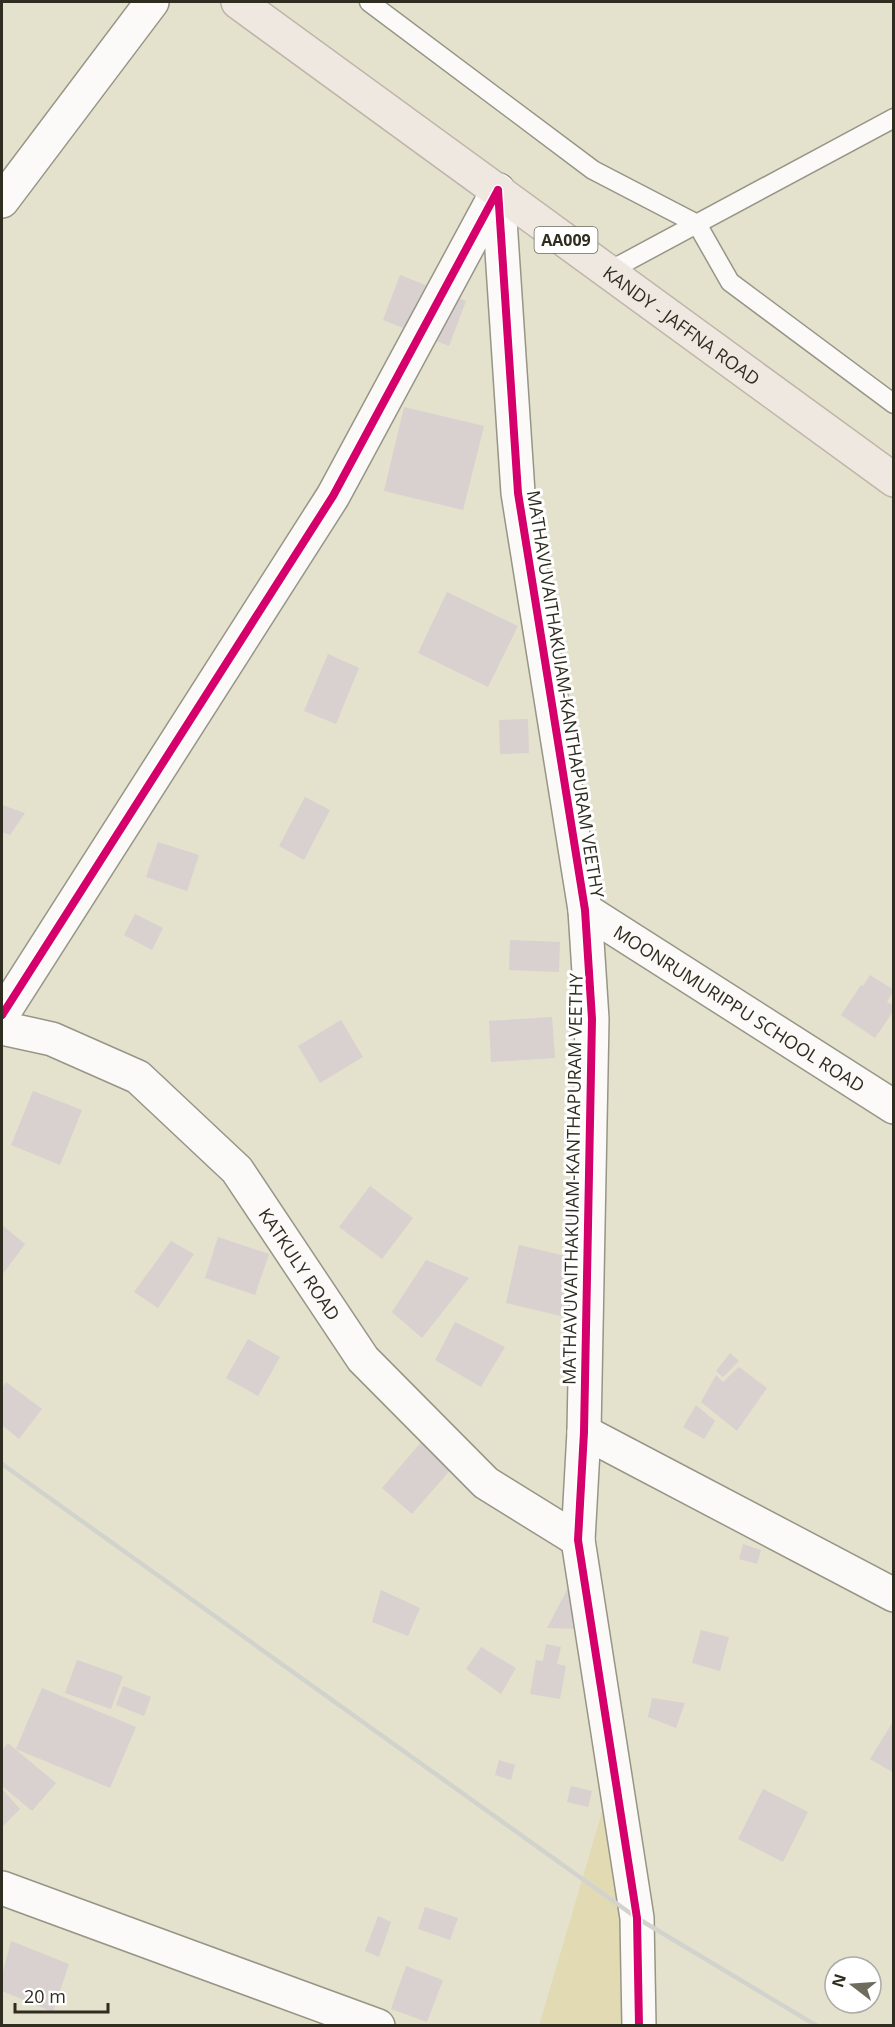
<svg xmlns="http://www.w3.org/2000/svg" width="895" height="2027" font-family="'Open Sans',sans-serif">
<rect width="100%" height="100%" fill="#e4e1cd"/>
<path fill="#e1dab3" d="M610,1785L627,1919L628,2025L539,2026Z"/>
<path fill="#d9d0d0" d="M400,275L466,301L449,346L383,320Z
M404,407L484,426L463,510L384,491Z
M447,592L518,626L488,687L418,653Z
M328,654L359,668L336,724L304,711Z
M528,719L529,753L500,754L499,720Z
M305,797L330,810L304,860L279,846Z
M2,805L25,813L10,835L2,832Z
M158,842L199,855L187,891L146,877Z
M135,914L163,928L152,950L124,935Z
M510,940L560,942L559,972L509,970Z
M870,975L894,990L887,1002L894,1006V1010L875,1038L841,1015L861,985L863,986Z
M552,1017L555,1058L491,1062L489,1021Z
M341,1020L363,1057L320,1083L298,1046Z
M33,1091L82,1110L60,1165L11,1145Z
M370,1186L413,1218L382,1259L339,1227Z
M2,1225L25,1244L2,1275Z
M218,1237L269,1254L255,1295L205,1278Z
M171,1241L194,1254L158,1308L134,1292Z
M519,1245L578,1259L565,1317L506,1303Z
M426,1260L469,1278L422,1338L392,1312Z
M455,1322L505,1347L481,1387L435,1360Z
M248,1339L280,1357L258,1396L226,1378Z
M730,1353L739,1361L723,1377L716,1371Z
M739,1367L767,1388L737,1431L701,1402L716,1375L723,1382Z
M6,1382L42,1409L19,1439L2,1425V1388Z
M696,1405L715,1421L704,1439L683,1427Z
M422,1441L452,1468L412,1514L382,1488Z
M743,1544L761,1550L757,1564L739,1559Z
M580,1589L584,1629L547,1628L567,1590Z
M381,1590L420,1608L408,1636L372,1622Z
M701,1630L729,1637L720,1671L692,1663Z
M546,1644L561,1647L557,1664L566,1666L560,1699L530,1694L536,1660L543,1661Z
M481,1647L516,1668L501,1694L466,1669Z
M77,1660L123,1676L111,1709L65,1693Z
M123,1686L151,1697L144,1716L116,1705Z
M42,1688L136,1727L110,1788L16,1749Z
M652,1698L685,1703L676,1728L648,1717Z
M894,1720V1773L870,1759Z
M8,1743L56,1783L32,1811L2,1786V1751Z
M499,1760L515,1765L511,1780L495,1775Z
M571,1786L592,1791L588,1807L567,1802Z
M2,1789L20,1809L2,1827Z
M763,1789L808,1812L783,1862L738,1839Z
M425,1907L458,1918L450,1940L418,1929Z
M378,1916L391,1922L379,1957L365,1951Z
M11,1941L69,1964L53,2012L2,1991V1975Z
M406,1966L443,1980L427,2022L391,2009Z"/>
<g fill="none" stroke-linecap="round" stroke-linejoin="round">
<defs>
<path id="lane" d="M369,2L593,170L697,224L730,282L894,404
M609,271L894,118"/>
<g id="street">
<path d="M2,201L152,2"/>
<path id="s1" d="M585,910L894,1107"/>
<path d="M2,1015L333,496L498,190"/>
<path id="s2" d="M2,1028L52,1039L138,1077L237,1170L363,1359L486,1483L578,1540"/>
<path d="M584,1432L894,1595"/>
<path d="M2,1888L378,2026"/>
</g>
<path id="secondary" d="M498,190L518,493L585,910L592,1019L584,1432L578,1540L637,1918L639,2026"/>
<g id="highway">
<path id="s3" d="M238,2L894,480"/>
</g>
</defs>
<use href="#lane" stroke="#979586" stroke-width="21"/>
<use href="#street" stroke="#979586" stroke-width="36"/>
<use href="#secondary" stroke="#979586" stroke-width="36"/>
<use href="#highway" stroke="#beb4a8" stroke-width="36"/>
<use href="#lane" stroke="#fbfaf8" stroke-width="18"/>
<use href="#street" stroke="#fbfaf8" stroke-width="33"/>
<use href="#secondary" stroke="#fbfaf8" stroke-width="33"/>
<use href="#highway" stroke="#efe8e1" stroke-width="33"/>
<path stroke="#d3d3cd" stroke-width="4.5" d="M2,1464L637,1918L817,2026"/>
<defs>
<path id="cycleway" d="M498,190L518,493L585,910L592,1019L584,1432L578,1540L637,1918L639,2026
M2,1015L333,496L498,190"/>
</defs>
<use href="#cycleway" stroke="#fff" stroke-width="11"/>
<use href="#cycleway" stroke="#d6006c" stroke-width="8"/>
</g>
<g text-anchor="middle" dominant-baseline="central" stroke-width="6" stroke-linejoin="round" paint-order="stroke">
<rect fill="#fff" stroke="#6d6c63" stroke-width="1.5" x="534.5" y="227" width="63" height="26" rx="4.5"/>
<g font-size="16" font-weight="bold" fill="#2f2d20">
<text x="566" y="240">AA009</text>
</g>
<g font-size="18" fill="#2f2d20" stroke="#fff">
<text stroke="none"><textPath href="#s3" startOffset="549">KANDY - JAFFNA ROAD</textPath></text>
<text transform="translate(566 694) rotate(81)">MATHAVUVAITHAKUIAM-KANTHAPURAM VEETHY</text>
<text stroke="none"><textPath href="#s1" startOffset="183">MOONRUMURIPPU SCHOOL ROAD</textPath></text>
<text transform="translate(572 1179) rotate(-89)">MATHAVUVAITHAKUIAM-KANTHAPURAM VEETHY</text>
<text stroke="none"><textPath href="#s2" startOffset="394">KATKULY ROAD</textPath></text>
</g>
</g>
<rect width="895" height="2027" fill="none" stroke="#2f2d20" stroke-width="6"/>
<g transform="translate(853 1985) rotate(287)"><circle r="28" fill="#ffffff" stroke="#acaba6" stroke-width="1.5"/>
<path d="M0-4.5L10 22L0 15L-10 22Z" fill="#6e6c5d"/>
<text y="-9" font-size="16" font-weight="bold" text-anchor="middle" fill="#2f2d20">N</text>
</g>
<path d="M15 2003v9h93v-9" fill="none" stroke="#2f2d20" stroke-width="3"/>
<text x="24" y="2003" font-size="18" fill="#2f2d20" stroke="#ffffff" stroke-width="4.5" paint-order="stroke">20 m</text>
</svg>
